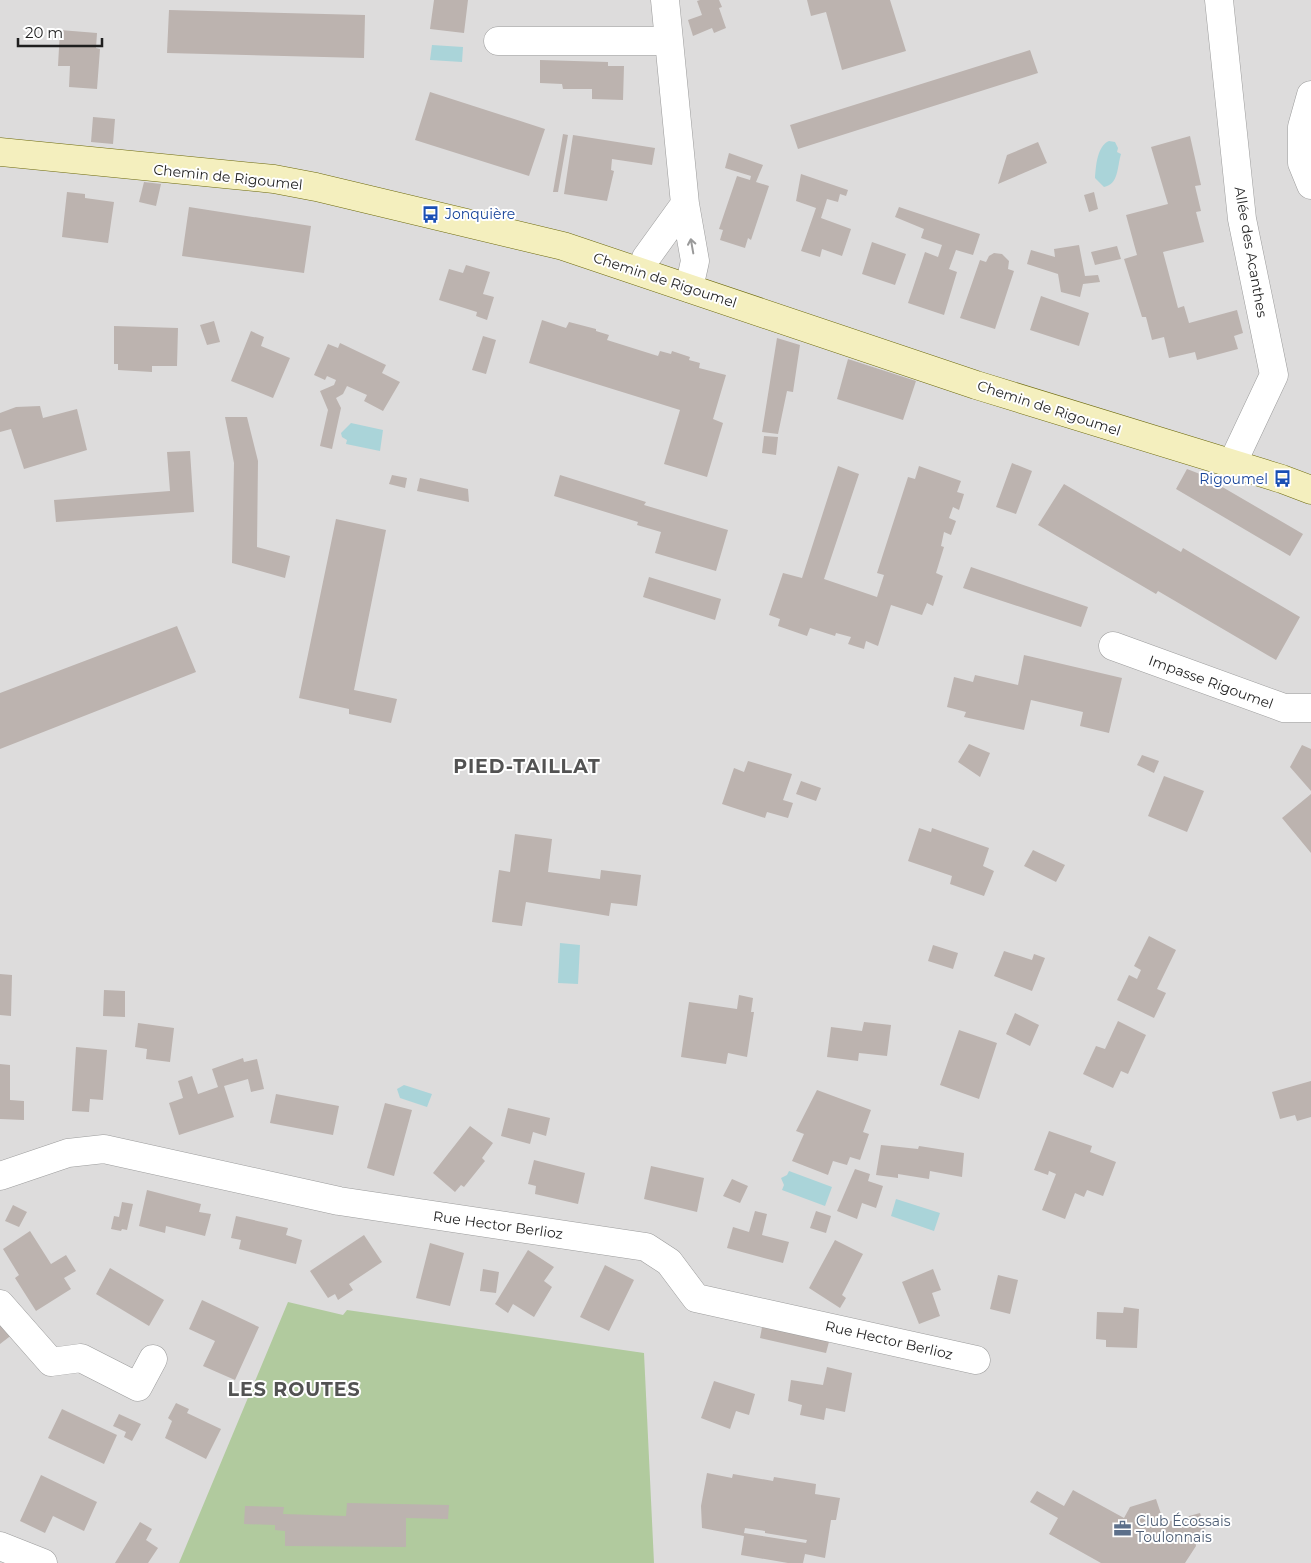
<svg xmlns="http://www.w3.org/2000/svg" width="1311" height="1563" font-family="Montserrat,sans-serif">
<rect width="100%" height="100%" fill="#efeae6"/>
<path fill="#dddcdc" d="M0,0H1311V1563H0Z"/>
<path fill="#b1ca9e" d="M288,1302L343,1315L347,1310L644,1353L654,1563H179Z"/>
<path fill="#aad4d9" d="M432,45L463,47L462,62L430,60Z
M1109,141L1115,142L1118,148L1117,152L1121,154C1117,167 1119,184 1104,187L1095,178C1096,166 1097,146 1109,141Z
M351,423L383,430L380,451L346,444L347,440L342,437L341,433Z
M560,943L580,945L578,984L558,983Z
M404,1085L432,1094L427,1107L400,1098L397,1089Z
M789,1171L832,1187L825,1206L782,1190L784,1185L781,1178L787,1175Z
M896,1199L940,1213L934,1231L891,1216Z"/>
<path fill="#bcb3af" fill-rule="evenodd" d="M434,0H468L464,33L430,29Z
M700,0H719L722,7L719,8L726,28L714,33L712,28L693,36L688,20L702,15L697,1Z
M807,0H890L906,51L842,70L826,12L811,16Z
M169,10L365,15L364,58L167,53Z
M60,30L97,33L96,48L100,49L97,89L69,87L70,66H58Z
M1030,50L1038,73L798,149L790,125Z
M540,60L608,62V66H624L623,100L592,99V89H563L562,84L540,83Z
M430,92L545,129L529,176L415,140Z
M93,117L115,119L113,144L91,142Z
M563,134L568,135L558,192H553Z
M573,135L655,148L652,165L612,159L611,170L614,171L607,201L564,194Z
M1190,136L1201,185L1195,186L1201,211L1196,212L1204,242L1163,252L1178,308L1184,306L1189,323L1237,310L1243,333L1234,336L1238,349L1197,360L1195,352L1169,358L1164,337L1152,340L1146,317H1142L1124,259L1137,255L1126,215L1168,204L1151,147Z
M1038,142L1047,163L998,184L1007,155Z
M729,153L763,165L756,182L769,186L751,240L748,238L745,248L720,240L723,230L719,229L737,176L750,180L751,176L725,168Z
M801,174L848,190L846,196L840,194L838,202L827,199L821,218L851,229L842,256L822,249L820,257L801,251L816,208L796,201Z
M144,182L161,184L156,206L139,202Z
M67,192L85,194V198L114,202L108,243L62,237Z
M1094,192L1098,209L1089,212L1084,195Z
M189,207L311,226L304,273L182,256Z
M899,207L980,234L973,255L956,250L949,269L957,272L944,315L908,303L925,252L938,257L942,245L921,238L924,229L895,217Z
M872,242L906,254L895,285L862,274Z
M1079,245L1085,276L1098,275L1100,282L1083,284L1080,297L1061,292L1058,274L1027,264L1031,250L1055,257L1054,249Z
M1117,246L1121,259L1095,265L1091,252Z
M994,253L1002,254L1009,261L1008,269L1014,271L995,329L960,318L980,260L986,262L989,256Z
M466,265L490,272L483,294L494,297L487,320L476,316L477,312L439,300L449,269L463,273Z
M1041,296L1089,313L1079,346L1030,330Z
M542,320L566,328L569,322L596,329V331L609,335L607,340L658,356L660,351L671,354L672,351L690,357L689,360L700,363L699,368L726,375L713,419L723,423L707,477L664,464L680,410L529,363Z
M214,321L220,342L207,345L200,325Z
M114,326L178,328L177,366H152V372L118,370V364H114Z
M251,331L264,337L261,346L290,358L273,398L231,381Z
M483,336L496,340L486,374L472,370Z
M777,338L800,345L793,392L787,391L778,434L762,432Z
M340,343L386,365L382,373L400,382L383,411L364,401L367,395L347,386L343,394L336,398L341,408L332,449L320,446L328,410L320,391L334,385L336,380L327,376L325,380L314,375L328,344L338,348Z
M848,359L916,381L903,420L837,399Z
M40,406L43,418L77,409L87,450L24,469L11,429L0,432V413L16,407Z
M225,417H247L258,461L257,547L290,556L285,578L232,563L234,463Z
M764,436L778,437L776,455L762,453Z
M190,451L194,512L56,522L54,500L170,491L167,452Z
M1012,463L1032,471L1016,514L996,507Z
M838,466L859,474L824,579L877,597L884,575L877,573L908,477L915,479L919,466L961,481L957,492L964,494L959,510L953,507L949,518L956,521L951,535L944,532L941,546L944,547L936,573L943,576L933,606L927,603L922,615L891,605L878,646L866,641L864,649L848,644L851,637L836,633L835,636L810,628L807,636L778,626L780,619L769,615L783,573L802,578Z
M1187,469L1200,474L1303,534L1290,556L1176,489Z
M392,475L407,478L405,488L389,484Z
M560,475L646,502L644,505L728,530L716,571L655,553L661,532L637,525L638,522L554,496Z
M420,478L468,489L469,502L417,491Z
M1064,484L1181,552L1183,548L1300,617L1276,660L1158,591L1156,594L1038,525Z
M336,519L386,530L354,690L397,699L391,723L349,714V709L299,698Z
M971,567L1088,607L1081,627L963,588Z
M649,577L721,599L715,620L643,597Z
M177,626L196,672L0,749V693Z
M1024,655L1122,678L1109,733L1080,726L1083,712L1031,700L1024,730L964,717L966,712L947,707L954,677L973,682L975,675L1018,685Z
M969,744L990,753L980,777L958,762Z
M1302,745L1311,749V791L1290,767Z
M1142,755L1159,761L1154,773L1137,765Z
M748,761L792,774L783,800L793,803L788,818L767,812L765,818L722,804L734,768L744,772Z
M1164,776L1204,791L1187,832L1148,816Z
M801,781L821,788L816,801L796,794Z
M1311,794V853L1282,818Z
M919,828L931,832L932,828L989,848L983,866L994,871L984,896L950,884L952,876L908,861Z
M515,834L552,839L548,872L600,879L601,870L641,875L637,906L611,903L609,916L526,902L522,926L492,922L499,870L510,872Z
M1033,850L1065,865L1056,882L1024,866Z
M1149,936L1176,950L1157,989L1166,993L1154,1018L1117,1000L1129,975L1137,979L1141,970L1134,966Z
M933,945L958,953L953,969L928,961Z
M1004,951L1032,960L1034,954L1045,958L1032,991L994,976Z
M0,974L12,975L11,1016L0,1015Z
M104,990L125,991V1017L103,1016Z
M739,995L753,998L751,1012H754L747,1057L728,1053L726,1064L681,1057L689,1002L737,1009Z
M1015,1013L1039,1025L1030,1046L1006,1034Z
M1118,1021L1146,1035L1128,1074L1121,1071L1113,1088L1083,1074L1096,1046L1105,1049Z
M864,1022L891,1025L887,1056L859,1053L858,1061L827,1057L831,1027L862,1031Z
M138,1023L174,1028L170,1062L146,1059L147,1049L135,1047Z
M959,1030L997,1043L979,1099L940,1085Z
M76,1047L107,1050L103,1100L90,1099L89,1112L72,1111Z
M243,1058L244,1062L257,1059L264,1089L251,1092L248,1079L224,1086L234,1117L179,1135L169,1103L183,1098L178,1081L192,1076L198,1094L218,1087L212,1069Z
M0,1064L10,1065V1100L24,1101V1120L0,1119Z
M1311,1081V1117L1297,1121L1295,1115L1280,1119L1272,1092Z
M817,1090L871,1110L863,1132L869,1134L860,1160L850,1157L847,1165L833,1161L828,1175L792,1161L804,1134L796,1131Z
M276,1094L339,1106L333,1135L270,1123Z
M385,1103L412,1110L394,1176L367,1168Z
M508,1108L550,1118L546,1136L533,1132L530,1144L501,1136Z
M470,1126L493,1143L482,1158L485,1161L464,1187L461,1185L455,1192L433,1173Z
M1049,1131L1092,1146L1090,1152L1116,1162L1103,1196L1087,1190L1084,1197L1075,1193L1065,1219L1042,1210L1056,1174L1049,1171L1048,1175L1034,1170Z
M881,1145L918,1149L919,1146L964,1153L962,1177L930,1171L929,1179L898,1174V1178L876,1175Z
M534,1160L585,1173L578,1204L535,1194L536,1186L528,1184Z
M651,1166L704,1178L697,1212L644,1199Z
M855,1169L870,1174L868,1181L883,1186L876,1208L862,1203L857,1219L837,1211Z
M732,1179L748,1186L740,1203L723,1196Z
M147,1190L201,1204L199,1212L211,1214L205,1236L166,1226L165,1233L139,1226Z
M122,1202L133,1204L127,1230L122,1229L121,1231L111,1229L114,1216L119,1217Z
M13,1205L27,1212L19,1227L5,1221Z
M755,1211L767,1214L762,1235L789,1242L783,1263L727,1248L733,1227L749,1232Z
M816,1211L831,1216L826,1233L810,1228Z
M236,1216L288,1228L286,1235L302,1240L296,1264L239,1249L241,1240L231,1238Z
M30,1231L51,1264L66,1255L76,1271L64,1278L71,1289L36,1311L15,1278L19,1275L3,1249Z
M364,1235L382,1262L349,1284L353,1290L338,1300L335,1294L328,1298L310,1271Z
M835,1240L863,1254L842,1295L846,1298L840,1308L809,1288Z
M430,1243L464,1253L450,1306L416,1298Z
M528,1250L554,1267L544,1281L552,1287L534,1317L513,1304L508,1313L495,1304Z
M605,1265L634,1280L609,1331L580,1317Z
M110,1268L164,1300L149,1326L96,1294Z
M483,1269L499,1272L496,1293L480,1291Z
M933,1269L941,1290L932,1293L940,1316L919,1324L902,1282Z
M998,1275L1018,1280L1010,1314L990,1309Z
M202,1300L259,1327L235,1380L203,1366L215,1341L189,1329Z
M1124,1307L1139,1309L1137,1348L1106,1347V1340L1096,1339L1097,1312L1123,1313Z
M0,1317L13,1334L0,1344Z
M763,1322L830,1338L826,1353L760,1338Z
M827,1367L852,1373L845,1412L826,1408L824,1420L800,1415L802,1405L788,1401L791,1380L823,1385Z
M714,1381L755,1394L749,1415L736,1411L730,1429L701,1418Z
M176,1403L189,1409L187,1413L221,1429L206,1459L165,1438L172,1421L168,1418Z
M62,1409L117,1435L104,1464L48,1438Z
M119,1414L141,1424L132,1441L124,1437L126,1432L113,1426Z
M707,1473L732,1478L733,1474L773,1481L774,1477L816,1484L815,1494L840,1498L836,1520H831L825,1558L805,1554L803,1563H788L741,1555L744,1536L702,1528L701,1506ZM745,1528L765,1531V1533L807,1540L806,1543L744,1533Z
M41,1475L97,1502L84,1531L53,1516L45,1533L20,1521Z
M1073,1490L1124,1518L1130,1507L1156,1499L1164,1523L1200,1513L1205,1530L1194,1534L1196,1546L1185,1563H1101L1049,1534L1058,1518L1030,1502L1037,1491L1064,1506Z
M347,1503L449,1505L448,1519L406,1518V1547L285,1546V1531L275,1530V1525L244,1524L245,1506L284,1507L283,1514L346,1516Z
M140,1522L152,1529L146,1540L158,1548L148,1563H115Z"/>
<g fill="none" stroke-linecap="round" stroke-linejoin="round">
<defs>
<path id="minor" d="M665,0L685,204L695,261L689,288
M1219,0L1242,219L1274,375L1232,464
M498,41H669
M1311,95L1302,127V163L1311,185
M642,271L646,258L685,204
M1113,646L1284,708H1311
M0,1176L68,1153L104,1149L339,1201L646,1247L669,1262L696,1298L976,1360
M0,1304L51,1362L81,1358L138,1387L153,1359
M0,1546L43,1563"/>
<path id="secondary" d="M0,152L274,179L316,187L563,246L976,385L1282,479L1311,490"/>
</defs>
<use href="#minor" stroke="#9c9c9c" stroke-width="29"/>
<use href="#secondary" stroke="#6d6a0e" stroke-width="29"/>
<use href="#minor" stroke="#fff" stroke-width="28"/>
<use href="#secondary" stroke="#f4efbe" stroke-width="28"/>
</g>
<defs><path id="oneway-shaft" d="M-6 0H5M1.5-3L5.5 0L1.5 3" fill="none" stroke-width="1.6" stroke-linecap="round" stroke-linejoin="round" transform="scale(1.25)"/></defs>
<use stroke="#9a9a9a" href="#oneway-shaft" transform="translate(692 246) rotate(-100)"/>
<defs>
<symbol id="bus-bare" viewBox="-9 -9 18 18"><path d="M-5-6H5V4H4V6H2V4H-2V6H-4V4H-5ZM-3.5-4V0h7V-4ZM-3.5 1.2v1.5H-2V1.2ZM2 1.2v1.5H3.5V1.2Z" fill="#1a4fb4" stroke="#fff" stroke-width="2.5" paint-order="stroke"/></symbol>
<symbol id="office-bare" viewBox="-9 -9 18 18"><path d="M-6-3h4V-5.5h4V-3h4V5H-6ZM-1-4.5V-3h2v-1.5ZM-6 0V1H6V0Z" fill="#5c6f8a" stroke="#fff" stroke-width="2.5" paint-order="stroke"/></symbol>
</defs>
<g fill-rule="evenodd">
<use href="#bus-bare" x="418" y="202" width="25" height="25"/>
<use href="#bus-bare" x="1270" y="466" width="25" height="25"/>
<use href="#office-bare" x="1110" y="1516" width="25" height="25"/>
</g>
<g text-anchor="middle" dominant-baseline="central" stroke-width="4" stroke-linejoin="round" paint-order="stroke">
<g font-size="14" fill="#1f1f1f" stroke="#fff">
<text transform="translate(228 177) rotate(6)">Chemin de Rigoumel</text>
<text transform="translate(1251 252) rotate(80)">Allée des Acanthes</text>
<text transform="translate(665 280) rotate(18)">Chemin de Rigoumel</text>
<text transform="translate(1049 408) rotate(18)">Chemin de Rigoumel</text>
<text transform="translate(1211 682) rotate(20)">Impasse Rigoumel</text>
<text transform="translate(498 1225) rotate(8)">Rue Hector Berlioz</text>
<text transform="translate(889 1340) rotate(13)">Rue Hector Berlioz</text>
</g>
<g font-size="14" fill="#164399" stroke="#fff" text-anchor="start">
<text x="445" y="214">Jonquière</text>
<text x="1268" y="479" text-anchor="end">Rigoumel</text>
</g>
<g font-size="14" fill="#4e5e75" stroke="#fff" text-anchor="start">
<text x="1136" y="1521">Club Écossais<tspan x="1136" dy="16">Toulonnais</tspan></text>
</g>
<g font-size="19" font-weight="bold" letter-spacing="1" fill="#525252" stroke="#fff">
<text x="527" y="766">PIED-TAILLAT</text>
<text x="294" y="1389">LES ROUTES</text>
</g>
</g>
<path d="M18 38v8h84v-8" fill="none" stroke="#1f1f1f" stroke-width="2.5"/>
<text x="25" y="38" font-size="15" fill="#1f1f1f" stroke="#ffffff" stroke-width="4" paint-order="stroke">20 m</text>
</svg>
